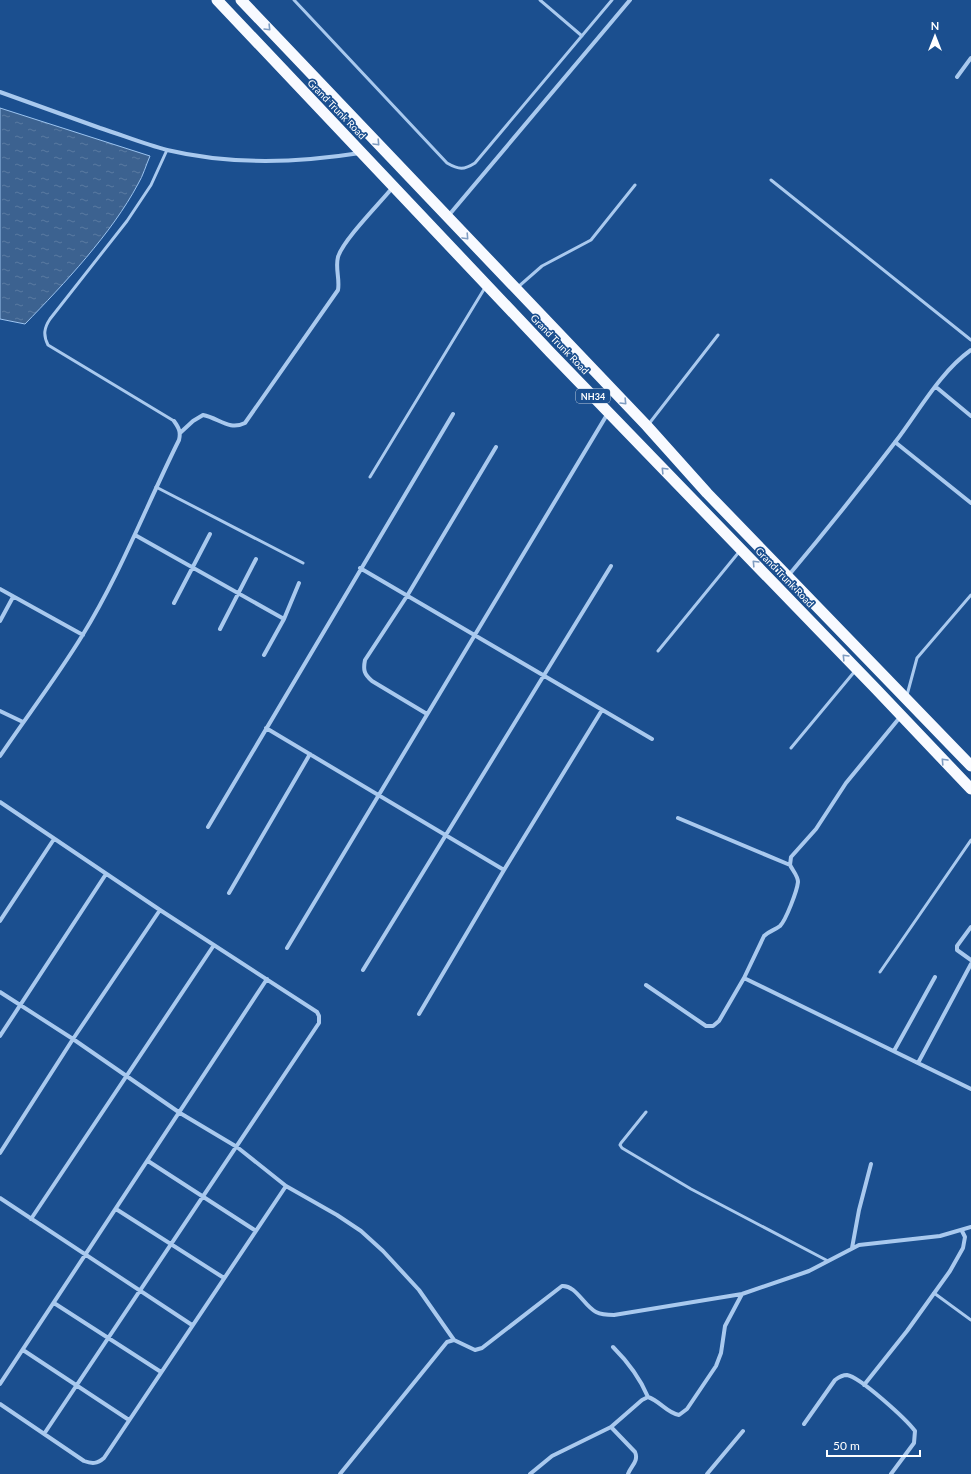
<svg xmlns="http://www.w3.org/2000/svg" width="971" height="1474" font-family="Lato,sans-serif">
<defs>
<pattern id="water-ripples" width="26" height="14" patternUnits="userSpaceOnUse"><rect width="26" height="14" fill="#3c6290"/><path d="M2 4q2-2 4 0t4 0M15 11q2-2 4 0t4 0" fill="none" stroke="#597aa1"/></pattern>
</defs>
<rect width="100%" height="100%" fill="#1b4f8f"/>
<path fill="url(#water-ripples)" stroke="#9cc4f0" d="M0,108L150,156C146,165 143,176 138,184C112,233 64,284 25,324L0,319Z"/>
<g fill="none" stroke-linecap="round" stroke-linejoin="round">
<path stroke="#a9c9ee" stroke-width="3" d="M294,0L447,163C459,170 464,170 475,163L612,0
M540,0L582,36
M167,150L151,185L127,221L50,319C44,328 43,335 48,345L174,421
M771,180L971,340
M518,287L542,266L591,240L635,185
M648,425L718,335
M370,477L486,286
M156,487L303,563
M658,651L739,552
M907,695L917,658L971,595
M791,748L855,671
M880,972L971,840
M646,1112L621,1143L620,1145L622,1148L691,1189L828,1261
M934,1293L971,1320"/>
<path stroke="#a9c9ee" stroke-width="4" d="M957,77L971,58
M0,92C33,104 67,116 100,128C122,135 144,144 167,150C230,165 297,163 360,153
M449,215L630,0
M936,387L971,416
M180,433L193,421L203,415C219,418 229,431 245,423L338,290C340,279 335,268 338,257C343,240 381,202 393,187
M895,442L971,503
M135,535L284,619
M360,568L652,739
M788,576C825,532 861,487 896,441C919,411 940,372 971,350
M0,589L83,635
M174,603L210,534
M0,621L13,597
M220,629L256,559
M264,655L284,619L299,583
M0,711L23,722
M427,714L372,681C364,674 363,670 365,660L407,596L496,447
M266,728L504,870
M0,756C27,716 57,677 82,636C120,575 147,504 179,440C181,432 179,428 174,421
M0,802L160,910L317,1012L319,1016V1023L44,1434
M678,818L790,865
M208,827L453,414
M229,893L310,754
M0,921L54,839
M971,927L957,946V950L971,960
M287,948L608,413
M363,970L611,566
M744,978L971,1089
M646,985L706,1026H713L719,1021L744,978L764,936C769,931 775,930 780,926C786,920 797,891 798,882C798,876 793,871 790,865L791,857L816,829L846,783L901,716
M0,992L73,1039L180,1113L237,1147L286,1186L337,1215L361,1231L383,1251L419,1290L454,1340
M419,1014L504,870L602,710
M0,1036L106,874
M894,1051L935,977
M918,1063L971,964
M0,1153L73,1039L160,910
M148,1161L256,1231
M0,1198L192,1325
M116,1209L224,1278
M31,1219L214,945
M852,1248L859,1210L871,1164
M54,1303L161,1372
M613,1347C628,1362 640,1378 648,1397
M23,1350L129,1420
M0,1384L267,979
M864,1385L907,1331L950,1271L963,1248L965,1237L962,1231
M0,1404L84,1461C92,1464 97,1464 104,1458L286,1186
M804,1424L835,1380C839,1377 842,1375 847,1375C860,1377 906,1419 915,1431L914,1443L891,1474
M611,1427L635,1452C639,1461 631,1466 628,1474
M340,1474L447,1342L454,1340L475,1350L482,1348L562,1286C576,1285 584,1306 596,1312C602,1315 608,1315 614,1315L742,1294L809,1271L859,1245L940,1236L971,1227
M530,1474L552,1456L611,1427L642,1400L648,1397C660,1401 667,1413 679,1415L687,1409L716,1366L721,1353L725,1326L742,1294
M707,1474L743,1431"/>
<path stroke="#f8faff" stroke-width="11" d="M217,0L550,352L876,689L971,789
M241,0L647,426L707,493L971,766"/>
</g>
<defs><path id="oneway-chevron" d="M-2-3.5L2.5 0L-2 3.5" fill="none" stroke-width="1.6" stroke-linecap="round" stroke-linejoin="round"/></defs>
<g stroke="#7e9cc1">
<use href="#oneway-chevron" transform="translate(268 28) rotate(46)"/>
<use href="#oneway-chevron" transform="translate(377 143) rotate(47)"/>
<use href="#oneway-chevron" transform="translate(466 237) rotate(47)"/>
<use href="#oneway-chevron" transform="translate(624 402) rotate(46)"/>
<use href="#oneway-chevron" transform="translate(664 470) rotate(-134)"/>
<use href="#oneway-chevron" transform="translate(755 563) rotate(-134)"/>
<use href="#oneway-chevron" transform="translate(845 657) rotate(-134)"/>
<use href="#oneway-chevron" transform="translate(944 761) rotate(-133)"/>
</g>
<g text-anchor="middle" dominant-baseline="central" stroke-width="3.5" stroke-linejoin="round" paint-order="stroke">
<rect fill="#1b4f8f" stroke="#bbcadd" stroke-width="1" x="576" y="389" width="34" height="14" rx="3"/>
<g font-size="9" font-weight="bold" fill="#fff">
<text x="593" y="396">NH34</text>
</g>
<g font-size="10" fill="#fff" stroke="#1b4f8f">
<text transform="translate(337 109) rotate(46)">Grand Trunk Road</text>
<text transform="translate(560 344) rotate(46)">Grand Trunk Road</text>
<text transform="translate(785 577) rotate(46)">Grand Trunk Road</text>
</g>
</g>
<g transform="translate(935 36)" stroke="#1b4f8f" stroke-width="3" paint-order="stroke">
<path d="M0-3L7 15L0 10L-7 15Z" fill="#ffffff"/>
<text y="-6" font-size="11" font-weight="bold" text-anchor="middle" fill="#ffffff">N</text>
</g>
<path d="M827 1450v6h93v-6" fill="none" stroke="#ffffff" stroke-width="2"/>
<text x="833" y="1450" font-size="12" fill="#ffffff" stroke="#1b4f8f" stroke-width="3" paint-order="stroke">50 m</text>
</svg>
